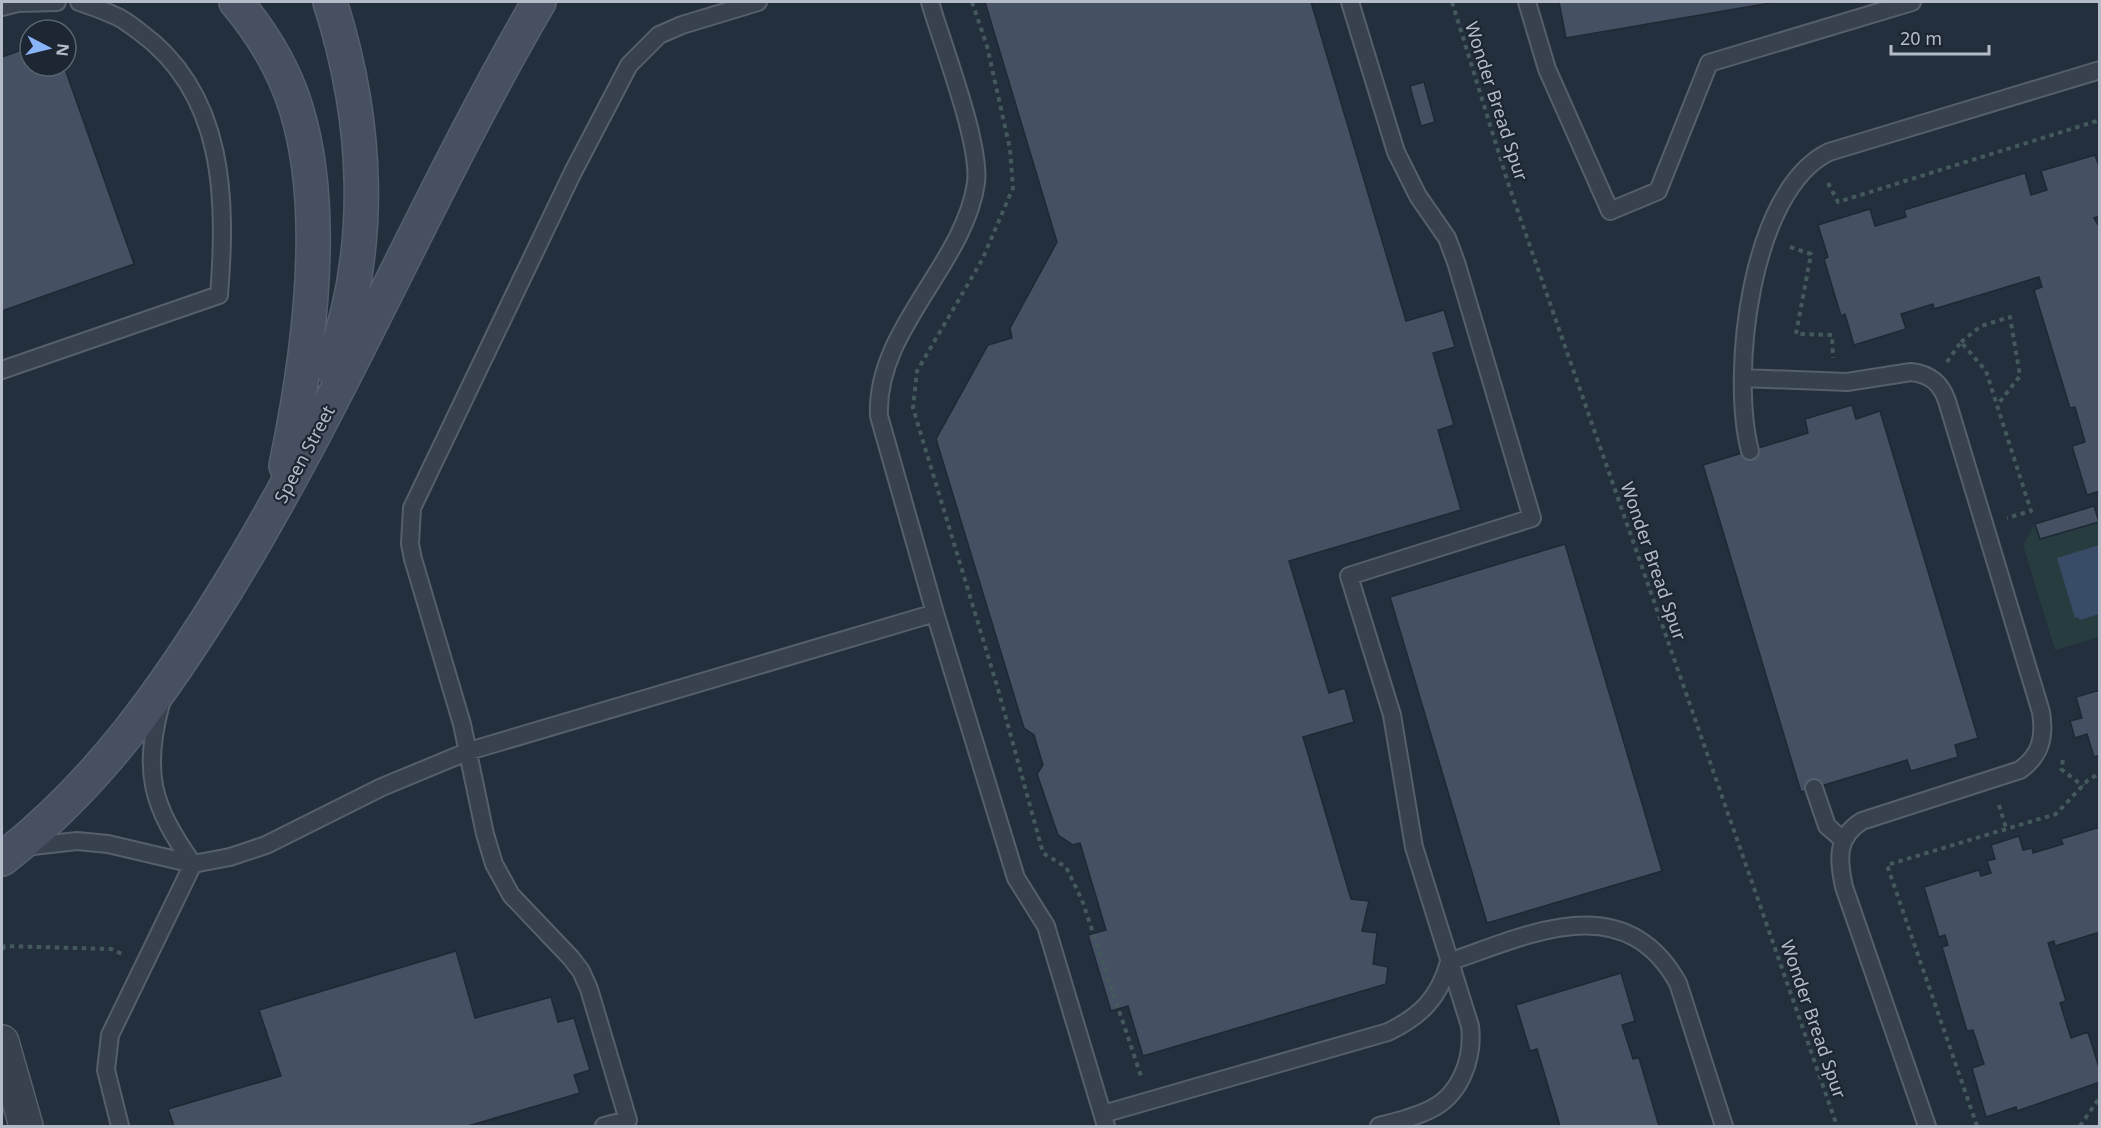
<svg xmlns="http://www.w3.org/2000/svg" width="2101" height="1128" font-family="'Noto Sans',sans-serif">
<rect width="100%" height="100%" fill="#242f3e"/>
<path fill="#263c3f" d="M2099,512V637L2055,650L2023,545L2035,524L2040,539L2098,522L2096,513Z"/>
<path fill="#394c67" d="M2099,545V614L2080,620L2078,617L2075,618L2057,558Z"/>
<path fill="#455162" stroke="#1f2835" stroke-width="1.5" d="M985,2H1311L1406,321L1444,310L1455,347L1433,353L1454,425L1438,430L1461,510L1289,561L1329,693L1345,688L1354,722L1303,737L1351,899L1369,901L1362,931L1377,933L1373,964L1388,967L1386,984L1143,1056L1128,1006L1111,1011L1088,935L1106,930L1080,843L1073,845L1058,835L1037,774L1043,765L1034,735L1024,728L936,439L988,345L1012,338L1010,328L1057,242Z
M1559,2H1776L1566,38Z
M30,47V66H64L134,264L2,311V57Z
M1424,82L1435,122L1421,126L1410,86Z
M2095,155L2100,169V216L2094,218L2100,228V491L2087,495L2072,446L2085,442L2075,407L2070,408L2034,290L2042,287L2039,277L1934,309L1933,304L1901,314L1906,329L1854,345L1845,314L1841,316L1824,259L1828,257L1818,225L1870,209L1875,226L1906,217L1904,210L2025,173L2031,195L2047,190L2041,171Z
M1852,405L1856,419L1880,411L1978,738L1955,745L1958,757L1911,771L1907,760L1801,792L1703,465L1808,433L1805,419Z
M2094,506L2099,522L2040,539L2035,524Z
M1565,544L1662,871L1487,923L1390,597Z
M2100,690V755L2094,757L2087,734L2075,738L2070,721L2082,718L2076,697Z
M2100,827V932L2055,946L2054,941L2048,943L2066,1001L2060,1003L2071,1038L2088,1032L2100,1071V1082L2017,1111L2016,1107L1986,1117L1972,1068L1984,1064L1973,1030L1967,1031L1942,947L1948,945L1945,935L1939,937L1924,887L1979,870L1981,876L1991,873L1987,861L1995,859L1991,845L2019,836L2023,850L2032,848L2033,853L2063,844L2061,839Z
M456,951L475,1018L551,997L558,1022L574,1018L590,1070L574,1075L580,1093L468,1126H174L168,1109L281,1076L259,1010Z
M1621,973L1635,1021L1622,1025L1633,1059L1639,1058L1659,1126H1560L1537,1049L1530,1051L1516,1005Z"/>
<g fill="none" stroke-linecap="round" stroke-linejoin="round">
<defs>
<path id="lane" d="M930,2C942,44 981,143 976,183C964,265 875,330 879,416L935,613L1016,878L1046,926L1106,1126
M1350,2L1396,152L1418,196L1447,238L1456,262L1532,518L1349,576L1392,715L1414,847L1470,1026C1474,1059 1460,1096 1429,1110C1413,1118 1395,1122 1379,1126
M1527,2L1547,69L1610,211L1658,191L1709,63L1912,2
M2,7L18,3L57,2
M2,370L219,295C227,199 225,94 140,32C133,27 126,21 118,17C105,11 92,6 79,2
M1743,378L1847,382L1911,372C1930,374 1941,383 1947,401L2041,712C2045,737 2041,755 2020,770L1862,821C1836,837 1838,859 1844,887L1927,1126
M1750,451C1730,375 1750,190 1829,152L2100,70
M161,703C142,773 152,806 193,864
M1814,788L1827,826L1842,839
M24,847L77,841L108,844L193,864L230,857L266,845L382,787L469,751L935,613
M1449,962C1528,935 1624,886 1678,983L1724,1126
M1103,1114L1388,1032C1421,1016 1439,998 1449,962
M120,1126L106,1070L110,1035L193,864
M604,1126L628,1120L589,989L581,971L571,958L511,895L494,864L485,834L462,724L413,559L410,544L412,508L573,172L629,65L659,35L682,25L758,2"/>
<path id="street" d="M2,1042L26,1126"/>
<path id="secondary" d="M236,2C262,33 284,69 296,108C329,213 308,360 286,466
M330,2C368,120 375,249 331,367
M2,859C98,785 166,688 229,585C344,397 428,192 539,2"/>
</defs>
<use href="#lane" stroke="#565f6c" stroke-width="20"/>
<use href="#street" stroke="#565f6c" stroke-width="36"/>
<use href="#secondary" stroke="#565f6c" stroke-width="36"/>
<path stroke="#44595c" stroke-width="4" stroke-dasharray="4.5 4.5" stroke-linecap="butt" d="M972,2L987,46L1010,149L1013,188L982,260L917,371L913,408L998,689L1043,853L1066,867L1082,900L1142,1079
M1452,2L1508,183L1837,1126
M1828,183L1838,202L2100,120
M1790,247L1811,254L1796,334L1832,335L1833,358
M1961,342L1981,326L2010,317L2020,376L1998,404
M1947,362L1961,342L1986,371L2031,511L2007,518
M2063,760L2061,769L2083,786
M1999,805L2006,828
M2,949L5,946L111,949L122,954
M1977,1126L1887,865L2056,814L2088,780L2100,773
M2080,1126L2100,1097"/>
<use href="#lane" stroke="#38414e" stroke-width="16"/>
<use href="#street" stroke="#38414e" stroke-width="33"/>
<use href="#secondary" stroke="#465061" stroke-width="33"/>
</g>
<g text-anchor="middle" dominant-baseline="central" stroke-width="4.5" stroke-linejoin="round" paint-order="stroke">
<g font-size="18" fill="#b4bcc9" stroke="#1d2633">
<text transform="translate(1497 101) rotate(72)">Wonder Bread Spur</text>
<text transform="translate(304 454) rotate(-62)">Speen Street</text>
<text transform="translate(1654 561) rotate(71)">Wonder Bread Spur</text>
<text transform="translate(1814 1019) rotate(71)">Wonder Bread Spur</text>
</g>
</g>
<rect width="2101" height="1128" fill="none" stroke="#b4bcc9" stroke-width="6"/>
<g transform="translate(48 48) rotate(97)"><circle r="28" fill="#1d2633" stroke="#59626f" stroke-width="1.5"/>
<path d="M0-4.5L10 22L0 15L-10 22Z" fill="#8ab4f8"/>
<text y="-9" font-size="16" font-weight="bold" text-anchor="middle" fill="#b4bcc9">N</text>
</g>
<path d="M1891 45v9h98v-9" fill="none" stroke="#b4bcc9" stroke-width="3"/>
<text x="1900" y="45" font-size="18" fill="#b4bcc9" stroke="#1d2633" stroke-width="4.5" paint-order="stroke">20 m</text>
</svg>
